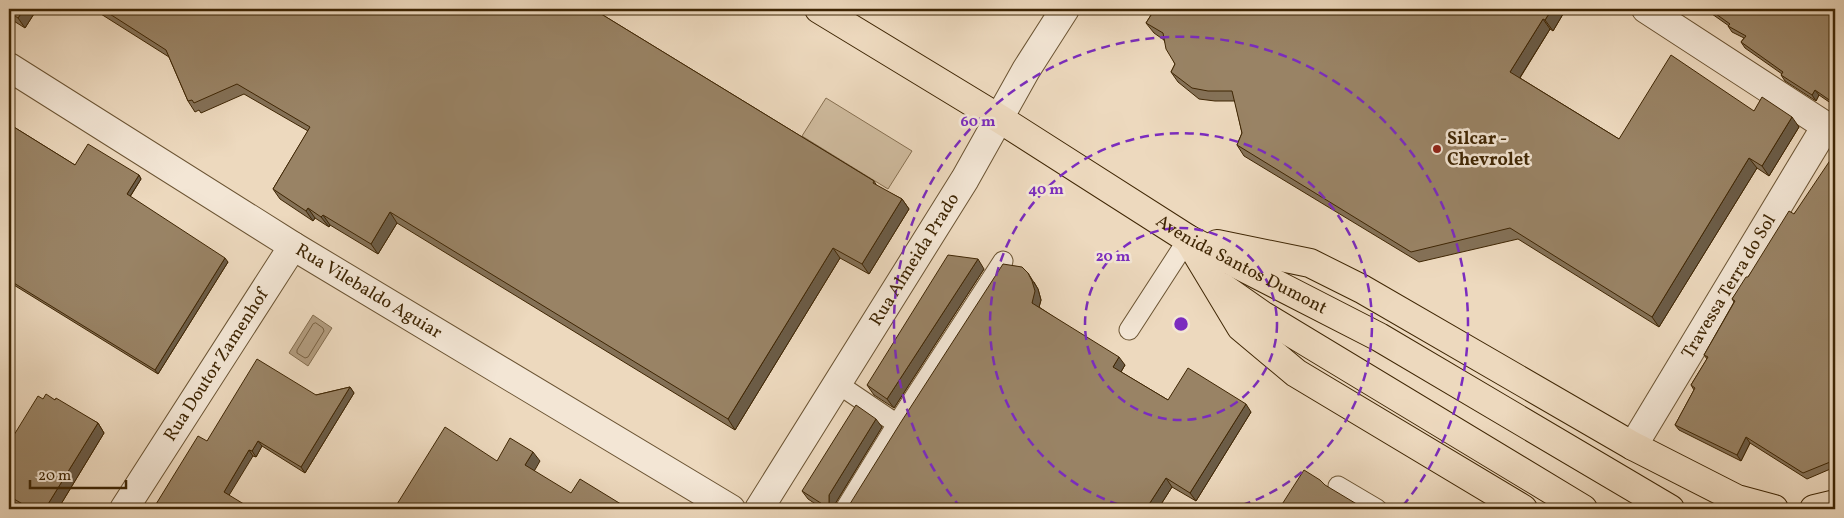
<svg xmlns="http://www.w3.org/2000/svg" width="1844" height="518" font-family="Vollkorn,serif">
<rect width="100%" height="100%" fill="#edd9be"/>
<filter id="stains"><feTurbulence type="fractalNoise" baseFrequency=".004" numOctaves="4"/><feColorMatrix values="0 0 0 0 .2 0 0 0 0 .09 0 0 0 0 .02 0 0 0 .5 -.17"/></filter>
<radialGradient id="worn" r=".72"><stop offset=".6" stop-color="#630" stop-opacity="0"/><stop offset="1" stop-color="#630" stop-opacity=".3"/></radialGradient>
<path fill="#cfbb9e" stroke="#877051" d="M826,98L912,151L888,189L802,136Z"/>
<path fill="#b29c7f" stroke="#846d4e" d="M313,315L332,328L308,366L289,353Z"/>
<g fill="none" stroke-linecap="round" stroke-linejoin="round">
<path stroke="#786142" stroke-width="1" d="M316,323L323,328L324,331L308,357L305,358L297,353V350L313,324Z"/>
<defs>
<path id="lane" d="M1129,330L1188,239
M838,384L897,424
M1338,486L1377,509
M845,509L897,424L1003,261"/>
<g id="street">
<path d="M1646,9L1835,132"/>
<path id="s1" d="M9,67L293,246L731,509"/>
<path id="s2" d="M1633,446L1826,126"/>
<path id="s3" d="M124,509L293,246"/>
<path id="s4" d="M759,509L965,179L1026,70L1065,9"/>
</g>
<g id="primary">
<path id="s5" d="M819,9L1000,119L1188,239L1379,337L1670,509"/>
<path d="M1188,239L1241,327L1296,373L1523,509"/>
<path d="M1217,244L1310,263L1362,289L1633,446L1737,499L1774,509"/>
<path d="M1222,287L1262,315L1583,509"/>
<path d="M1814,509L1835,504"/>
</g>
</defs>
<use href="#lane" stroke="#6a5332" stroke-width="21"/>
<use href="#street" stroke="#6a5332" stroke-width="30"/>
<use href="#primary" stroke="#3f2604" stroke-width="30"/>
<use href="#lane" stroke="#f3e6d5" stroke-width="19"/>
<use href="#street" stroke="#f3e6d5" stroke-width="28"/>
<use href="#primary" stroke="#edd9be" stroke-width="28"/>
</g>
<path fill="#847157" stroke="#3f2604" d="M9,9H37L25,28L9,18Z
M93,9H593L874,181L877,186L902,199L909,209L869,274L840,258L735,430L397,223L378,254L330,225L329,227L315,218L313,221L280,199L273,189L308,131L244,94L201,113L199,110L195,112L188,101L169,57Z
M1146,9H1566L1553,31L1550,29L1520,78L1619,139L1754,111L1799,127L1769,176L1757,168L1659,327L1518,239L1419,262L1244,156L1237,145L1242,133L1235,101H1215L1199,99L1178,82L1171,72L1175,64L1164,40L1154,33L1146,23L1151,15Z
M1705,9H1835V106L1819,95L1816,101L1785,81L1781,75L1782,74L1745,48L1741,42L1744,38L1732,32L1728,26H1729Z
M9,124L75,165L139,175L141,179L130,197L228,262L158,374L9,282V272L10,271L9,270Z
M1835,162V467L1807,479L1750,443L1741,461L1679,430L1675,425L1694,390L1691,385L1707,359L1704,355L1734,302L1732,299L1794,214Z
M984,269L894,408L874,395L867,385Z
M1034,282L1038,289L1041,300L1039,307L1125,365L1121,372L1168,400L1251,412L1196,501L1172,487L1158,509H844L848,507Z
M350,387L354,393L305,473L262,446L256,457L253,456L153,509L207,441L316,395Z
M43,399L55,400L98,423L104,433L58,509H22L9,502V443Z
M882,427L835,504V509H823L808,499L802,491Z"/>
<path fill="#6b5c47" stroke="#3f2604" d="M24,9H37L25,28L18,18Z
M1552,9H1566L1553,31L1545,20Z
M1543,19L1550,29L1517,82L1510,72Z
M1815,90L1819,95L1816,101L1812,95Z
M1792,117L1799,127L1769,176L1762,166Z
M1749,158L1757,168L1659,327L1652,317Z
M139,175L141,179L129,198L127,194Z
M902,199L909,209L869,274L862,264Z
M308,208L315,218L313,221L306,211Z
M390,212L397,223L378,254L371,244Z
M323,215L330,225L329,227L321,217Z
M833,248L840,258L735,430L728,419Z
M225,258L228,262L158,374L155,370Z
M978,259L984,269L894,408L887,399Z
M1028,273L1038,289L1041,300L1038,311L1032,303Z
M1119,357L1125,365L1119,375L1113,367Z
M350,387L354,393L305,473L301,467Z
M1246,404L1251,412L1196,501L1190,493Z
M876,419L882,427L835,504V509H832L829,506V495Z
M98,423L104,433L58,509H45Z
M1746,437L1750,443L1741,461L1737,455Z
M258,441L262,446L256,457L252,451Z
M249,450L253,456L228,497L224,492Z
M533,452L540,461L532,475L525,465Z
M1166,478L1172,487L1158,509H1146Z"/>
<path fill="#998365" stroke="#3f2604" d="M9,9H24L18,18L9,12Z
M102,9H593L874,181L873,183L902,199L862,264L833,248L728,419L390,212L371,244L323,215L321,217L308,208L306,211L273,189L310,127L237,84L194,103L192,100L188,101L166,50Z
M1146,9H1552L1545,20L1543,19L1510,72L1619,139L1671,55L1754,111L1762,97L1792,117L1762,166L1749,158L1652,317L1510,228L1411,252L1237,145L1242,133L1232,91H1208L1192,88L1171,72L1175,64L1166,49L1163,33L1146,23L1153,12Z
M1709,9H1835V104L1815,90L1812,95L1781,75L1783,72L1741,42L1746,36L1728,26L1730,24Z
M9,124L75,165L88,144L139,175L127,194L225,258L155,370L9,280V272L11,269L9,268Z
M1831,159L1835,162V460L1803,473L1746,437L1737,455L1675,425L1695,388L1691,385L1708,357L1704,355L1735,301L1732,299L1746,277H1748L1789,211L1794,214Z
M948,255L978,259L887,399L867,385Z
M1003,264L1022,267L1028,273L1032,281L1035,291L1032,303L1119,357L1113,367L1168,400L1188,368L1246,404L1190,493L1166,478L1146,509H844L848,507L901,422Z
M257,359L316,395L350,387L301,467L258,441L252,451L249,450L224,492L252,509H153L198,436L207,441Z
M46,394L55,400L56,398L98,423L45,509H31L9,496V443L38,396L43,399Z
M856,405L876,419L829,495V506L833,509H830L802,491Z
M445,427L497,461L510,438L533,452L525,465L571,493L580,479L629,509H394Z
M1304,470L1320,480L1325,485L1365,509H1279Z"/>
<g fill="none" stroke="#7b2cbf" stroke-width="2.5" stroke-dasharray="9 6">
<circle cx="1181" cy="324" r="96"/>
<path d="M1133 509A191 191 0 1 1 1229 509"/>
<path d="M961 508A287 287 0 1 1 1401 508"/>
</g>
<circle fill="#8f2418" stroke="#f3e6d5" stroke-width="2" cx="1437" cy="149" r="5"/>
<g text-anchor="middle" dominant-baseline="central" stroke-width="5" stroke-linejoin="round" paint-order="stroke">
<g font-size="18" font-weight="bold" fill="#3f2604" stroke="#f3e6d5" text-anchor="start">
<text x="1447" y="139">Silcar -<tspan x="1447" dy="21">Chevrolet</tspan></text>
</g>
<g font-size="18" fill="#3f2604" stroke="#f3e6d5">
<text stroke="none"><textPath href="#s4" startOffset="294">Rua Almeida Prado</textPath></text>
<text stroke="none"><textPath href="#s5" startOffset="494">Avenida Santos Dumont</textPath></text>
<text stroke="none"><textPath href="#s2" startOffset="186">Travessa Terra do Sol</textPath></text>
<text stroke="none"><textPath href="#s1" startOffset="424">Rua Vilebaldo Aguiar</textPath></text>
<text stroke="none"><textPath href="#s3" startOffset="171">Rua Doutor Zamenhof</textPath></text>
</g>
</g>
<circle cx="1181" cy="324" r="8" fill="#7b2cbf" stroke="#f3e6d5" stroke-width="2.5"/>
<g font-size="15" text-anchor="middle" font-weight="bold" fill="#7b2cbf" stroke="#f3e6d5" stroke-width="5" stroke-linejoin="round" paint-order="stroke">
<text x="978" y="126">60 m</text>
<text x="1046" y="194">40 m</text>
<text x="1113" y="261">20 m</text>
</g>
<rect width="1844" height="518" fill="none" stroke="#edd9be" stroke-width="30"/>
<rect x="10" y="10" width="1824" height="498" fill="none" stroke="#3f2604" stroke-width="2.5"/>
<rect x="15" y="15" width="1814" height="488" fill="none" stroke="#3f2604"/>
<path d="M30 480v8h96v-8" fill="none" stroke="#3f2604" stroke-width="2.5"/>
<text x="38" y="480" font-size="15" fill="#3f2604" stroke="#f3e6d5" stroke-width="4" paint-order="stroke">20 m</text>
<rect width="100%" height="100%" filter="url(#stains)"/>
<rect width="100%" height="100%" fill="url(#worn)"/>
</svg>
